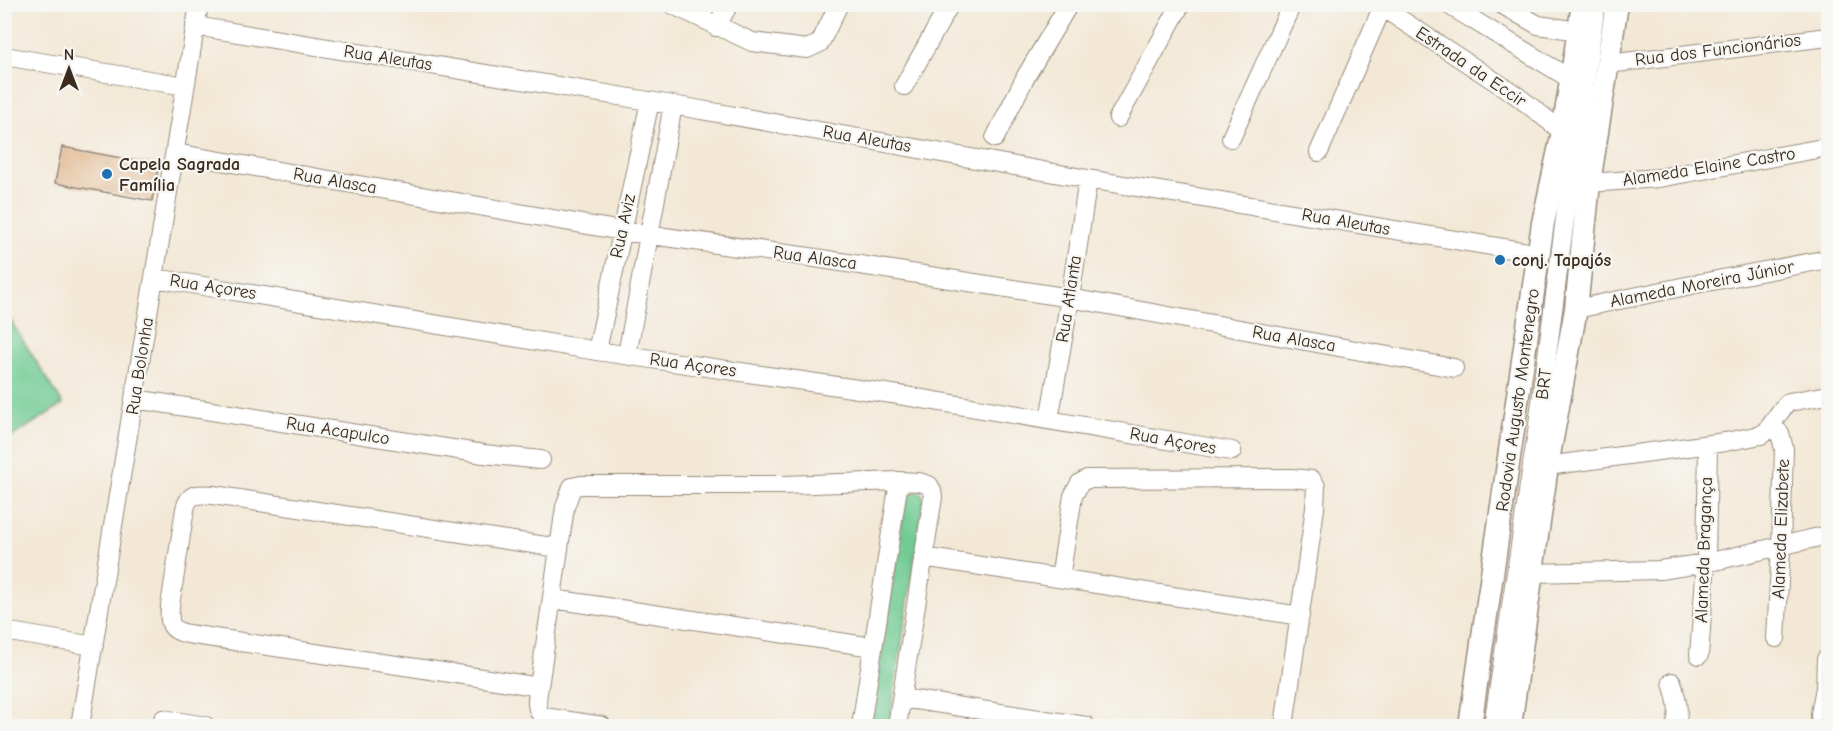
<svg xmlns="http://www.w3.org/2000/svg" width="1833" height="731" font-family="'Comic Neue',sans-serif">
<rect width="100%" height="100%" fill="#f6f6f2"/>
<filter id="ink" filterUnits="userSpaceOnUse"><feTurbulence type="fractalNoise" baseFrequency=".0167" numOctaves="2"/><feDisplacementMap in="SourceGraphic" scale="12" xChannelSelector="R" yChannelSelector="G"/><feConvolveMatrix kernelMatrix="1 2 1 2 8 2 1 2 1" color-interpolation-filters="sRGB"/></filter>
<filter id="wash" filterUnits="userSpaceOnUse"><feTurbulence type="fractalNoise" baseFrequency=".008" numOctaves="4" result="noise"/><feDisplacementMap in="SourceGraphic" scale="24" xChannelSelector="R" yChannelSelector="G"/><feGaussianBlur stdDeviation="1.35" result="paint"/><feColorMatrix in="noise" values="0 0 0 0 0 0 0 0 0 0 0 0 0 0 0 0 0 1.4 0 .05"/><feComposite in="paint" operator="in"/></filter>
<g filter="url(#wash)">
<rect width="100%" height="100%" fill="#f3e8d6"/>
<path fill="#70ca92" stroke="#567a58" stroke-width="1.5" d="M5,312L63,404L5,441H4Z
M912,491L921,493L924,498L889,726H870L906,495Z"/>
<g id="blocks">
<path fill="#deab7b" d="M62,147L159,165L152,201L55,183Z"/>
</g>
</g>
<g filter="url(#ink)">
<use href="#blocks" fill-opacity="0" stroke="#97897a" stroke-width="1.5"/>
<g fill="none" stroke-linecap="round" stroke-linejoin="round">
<defs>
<path id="minor" d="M671,4L752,42L807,49L820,43L839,4
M1377,4L1516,95L1563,132
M1447,4L1572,80
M1501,4L1538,25L1579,31
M195,26L673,105L1088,179L1540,254
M716,27L729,4
M4,56L185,86
M1608,64L1828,37
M904,86L950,4
M1118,118L1181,4
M995,138L1026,76L1069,4
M1231,138L1292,4
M1319,152L1382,8
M175,153L622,231L809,257L1070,298L1454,368
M1589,183L1659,178L1828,147
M155,278L597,351L899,395L1232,451
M1576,309L1696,284L1828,259
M597,351L650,101
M627,355L673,105
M135,399L484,454L541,460
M1049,420L1070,298L1088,179
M1770,426L1780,433L1784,449L1781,546L1776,638
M1547,466L1725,442L1761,435L1767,431L1782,409L1789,402L1828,395
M923,557L1300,616
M1532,573L1660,570L1706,563L1828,535
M1060,578L1073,496L1080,483L1087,479L1291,478L1312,480L1316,486L1315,508L1284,726
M553,599L873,647
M4,631L94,646
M1699,655L1706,563L1708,445
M1672,682C1676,697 1681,711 1675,726
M539,687C422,668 305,652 188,634C169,630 169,624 170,606L185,509C189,492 198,494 213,495L559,548
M902,698L1086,726
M163,719L206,726
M80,726L199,4
M602,726L544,717C534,711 537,697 539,687L565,507L572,487L581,485H784L899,481L919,482L929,485L932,491L933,497L897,726
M861,726L899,481
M1493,726L1537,432L1564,226L1596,4
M1821,726L1820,714L1825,688L1826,659"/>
<path id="major" d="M1470,726L1543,223L1563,132L1583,4
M1510,726L1547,466L1576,309L1589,183L1617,4"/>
</defs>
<use href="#minor" stroke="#97897a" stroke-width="20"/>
<use href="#major" stroke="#97897a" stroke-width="25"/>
<use href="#minor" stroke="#fff" stroke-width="18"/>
<use href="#major" stroke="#fff" stroke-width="22"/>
</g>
</g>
<g fill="#1f6fb2" stroke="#f6f6f2" stroke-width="2">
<circle cx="107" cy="174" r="6"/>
<circle cx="1500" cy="260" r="6"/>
</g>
<g text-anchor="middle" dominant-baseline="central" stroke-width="4.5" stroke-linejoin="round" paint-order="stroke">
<g font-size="18" fill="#3b2a1e" stroke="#f6f6f2">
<text transform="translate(1718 50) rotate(-7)">Rua dos Funcionários</text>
<text transform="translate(388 58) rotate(9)">Rua Aleutas</text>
<text transform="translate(1471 67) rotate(34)">Estrada da Eccir</text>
<text transform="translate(867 139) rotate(10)">Rua Aleutas</text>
<text transform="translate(1709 167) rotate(-9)">Alameda Elaine Castro</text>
<text transform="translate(335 181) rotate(10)">Rua Alasca</text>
<text transform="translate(1346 222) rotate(10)">Rua Aleutas</text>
<text transform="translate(623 226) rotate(-78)">Rua Aviz</text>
<text transform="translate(815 258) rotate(8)">Rua Alasca</text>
<text transform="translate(1702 284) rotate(-11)">Alameda Moreira Júnior</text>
<text transform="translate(213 287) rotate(9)">Rua Açores</text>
<text transform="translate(1069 299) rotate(-81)">Rua Atlanta</text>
<text transform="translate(1294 339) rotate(10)">Rua Alasca</text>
<text transform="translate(693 365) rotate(8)">Rua Açores</text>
<text transform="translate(140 366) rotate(-81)">Rua Bolonha</text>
<text transform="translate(1544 384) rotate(-83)">BRT</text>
<text transform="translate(1518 400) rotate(-82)">Rodovia Augusto Montenegro</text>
<text transform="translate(338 431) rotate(9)">Rua Acapulco</text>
<text transform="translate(1173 441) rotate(10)">Rua Açores</text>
<text transform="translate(1781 529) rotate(-88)">Alameda Elizabete</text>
<text transform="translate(1704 550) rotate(-88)">Alameda Bragança</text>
</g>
<g font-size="18" font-weight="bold" fill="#3b2a1e" stroke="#f6f6f2" text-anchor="start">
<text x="119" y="164">Capela Sagrada<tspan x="119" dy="21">Família</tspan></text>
<text x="1512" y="260">conj. Tapajós</text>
</g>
</g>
<rect width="1833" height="731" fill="none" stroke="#f6f6f2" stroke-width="24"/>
<g transform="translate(69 69)" stroke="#f6f6f2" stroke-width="4.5" paint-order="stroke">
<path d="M0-4.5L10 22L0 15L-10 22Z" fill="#3b2a1e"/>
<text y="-9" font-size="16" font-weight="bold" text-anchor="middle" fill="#3b2a1e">N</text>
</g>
</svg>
